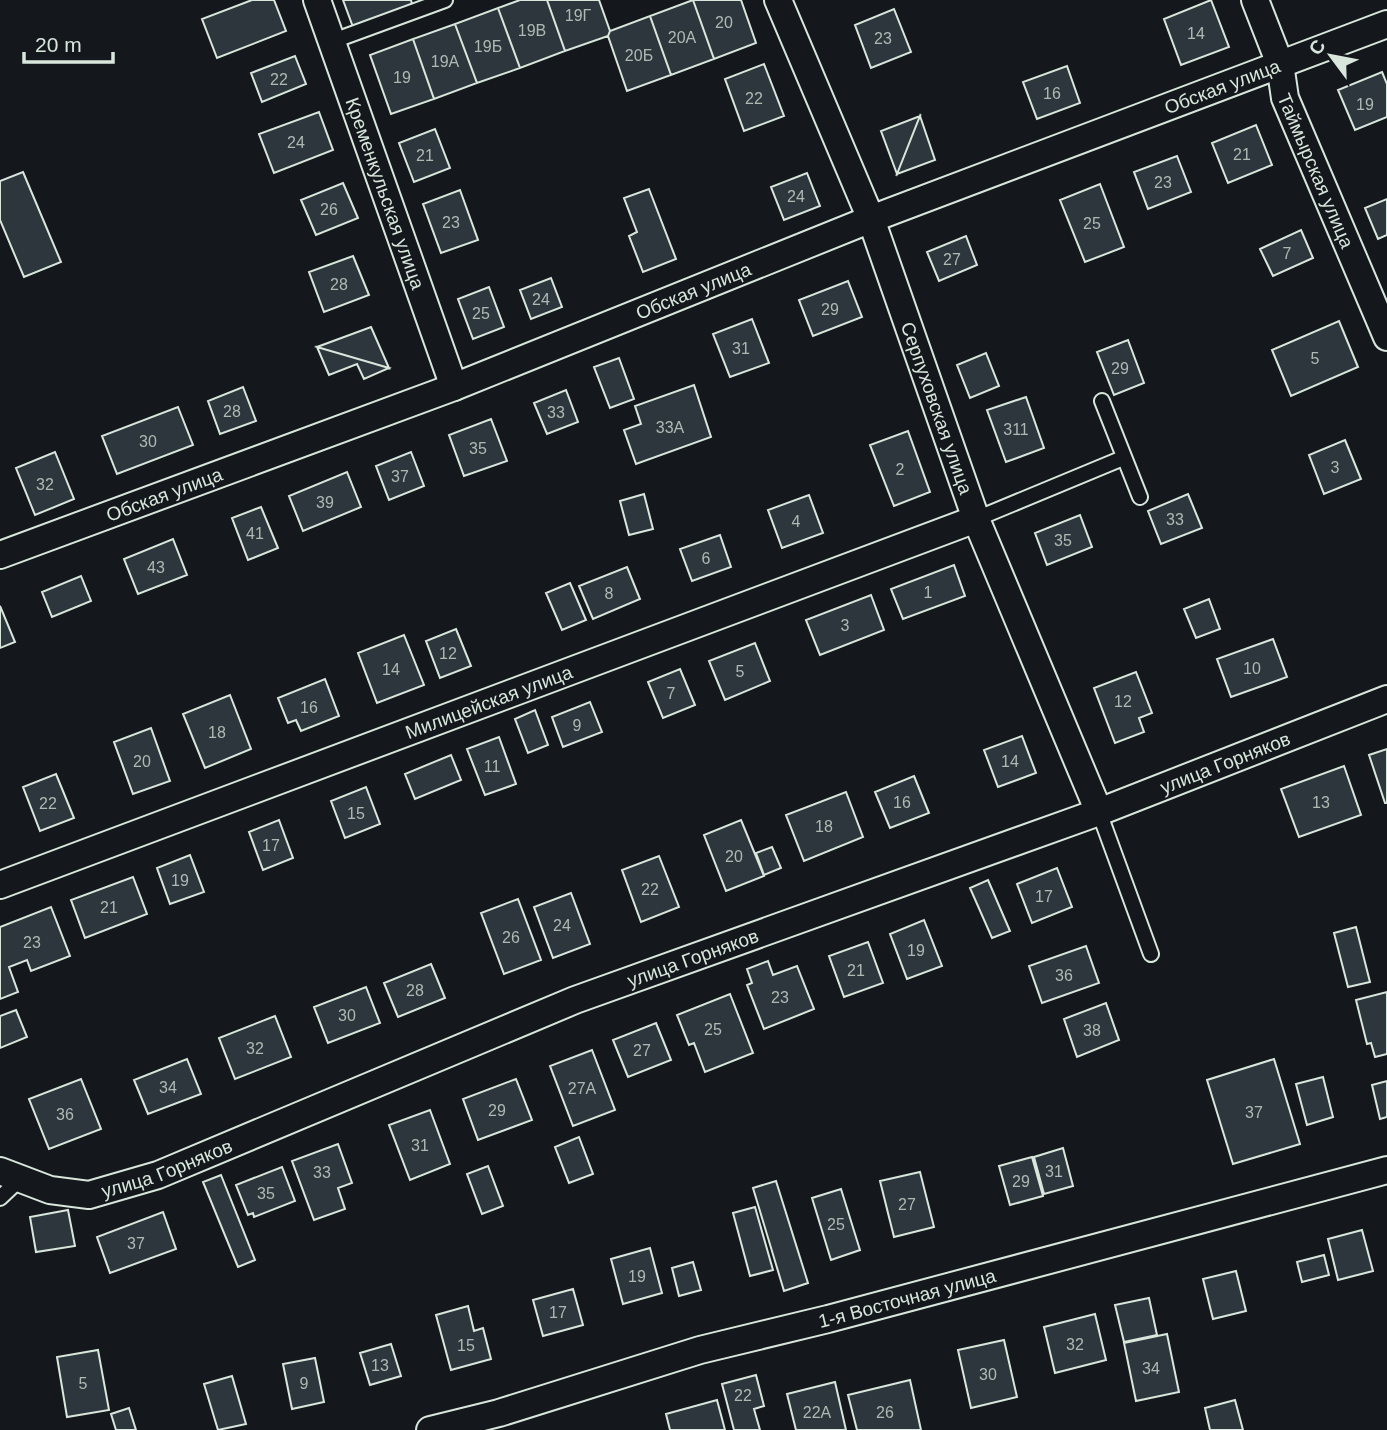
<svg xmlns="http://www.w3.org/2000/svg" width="1387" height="1430" font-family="Arial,sans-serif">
<rect width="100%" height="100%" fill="#14181c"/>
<path fill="#2c363c" stroke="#d8e6dc" stroke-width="2" d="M252,0H274L286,31L217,58L202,19Z
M343,0H411L412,4L353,27Z
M520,0H547L565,51L520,68L498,8Z
M547,0H599L610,31L608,36L565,51Z
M693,0H741L756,43L714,59Z
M693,0L714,59L671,75L650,16Z
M1211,0L1229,47L1181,65L1164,19Z
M498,8L520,68L477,83L455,24Z
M894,9L911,52L871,68L855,25Z
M650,16L671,75L627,91L608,36L610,31Z
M455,24L477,83L434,99L413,39Z
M413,39L434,99L391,114L370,55Z
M295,56L306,84L262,102L251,73Z
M764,64L784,116L744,131L725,79Z
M1067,66L1080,103L1037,119L1023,82Z
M1382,72L1387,84V117L1355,130L1338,90Z
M319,112L333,150L274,173L259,134Z
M920,116L897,174L881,131Z
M920,116L935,160L897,174Z
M1256,125L1272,165L1228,183L1212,143Z
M435,129L450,168L414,182L399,143Z
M1177,156L1191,192L1148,209L1134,172Z
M23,172L61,262L24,277L0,220V181Z
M807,173L820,206L784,220L771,187Z
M343,183L358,218L316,235L301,200Z
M1100,184L1124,247L1085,262L1060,200Z
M649,189L676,259L643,272L629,236L637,232L624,198Z
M460,190L478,240L441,253L423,204Z
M1387,199V235L1378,239L1365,208Z
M1301,230L1313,258L1273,276L1260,249Z
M966,236L977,265L939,281L927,252Z
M353,256L369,295L324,312L309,272Z
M551,278L562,307L531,319L520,290Z
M848,281L862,317L813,336L799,300Z
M489,287L504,327L473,339L458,299Z
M752,319L769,363L730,377L713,334Z
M1339,321L1358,367L1291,396L1272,350Z
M371,327L389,368L317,347Z
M1128,340L1144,383L1114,395L1097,352Z
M317,347L389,368L364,379L357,364L329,375Z
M986,353L999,386L970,398L957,365Z
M619,358L634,399L610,408L594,367Z
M694,385L711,437L636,464L624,430L641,424L635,406Z
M243,387L256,421L220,434L208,401Z
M566,390L578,422L547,434L534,403Z
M1026,397L1044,448L1006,462L987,410Z
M178,407L193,445L117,474L102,436Z
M491,419L507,461L464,476L449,435Z
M908,431L930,492L894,506L870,445Z
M1345,440L1361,479L1324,494L1309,455Z
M55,452L74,499L35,515L16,468Z
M411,452L424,486L389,500L376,466Z
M347,472L361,507L303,531L289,496Z
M644,494L653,529L629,535L620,501Z
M1188,494L1202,528L1161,544L1148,511Z
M809,495L823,533L782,548L768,510Z
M261,507L278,548L248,560L232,518Z
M1080,515L1092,547L1047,565L1035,533Z
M720,535L731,567L692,581L680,549Z
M173,539L187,575L138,594L124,559Z
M954,565L965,596L903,619L891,589Z
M627,567L640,599L593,619L579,586Z
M81,576L91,601L52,617L42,592Z
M570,583L586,620L562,630L546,593Z
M871,595L884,630L820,655L806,620Z
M1209,599L1220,629L1196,638L1184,609Z
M0,606L15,642L0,648Z
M456,629L471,666L440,678L426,641Z
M404,635L424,685L377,703L358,653Z
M1273,639L1287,677L1231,697L1217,659Z
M755,643L770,681L725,700L709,661Z
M680,669L695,705L663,718L648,682Z
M1136,672L1152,713L1139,718L1144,732L1115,743L1094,688Z
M325,679L339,716L301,731L296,720L288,723L278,698Z
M230,695L251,749L205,768L183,714Z
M590,702L602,732L563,747L552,717Z
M535,710L548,745L528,753L515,719Z
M151,728L170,781L133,794L114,742Z
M1022,736L1036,773L998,787L984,750Z
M499,737L516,784L485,795L467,749Z
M1387,749V803H1385L1369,755Z
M451,755L461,780L415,799L405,774Z
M1344,766L1361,815L1299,837L1281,789Z
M56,774L74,818L40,831L23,787Z
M914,776L929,813L890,828L875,792Z
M366,787L380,824L345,838L331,801Z
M846,792L863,837L804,861L786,815Z
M279,820L293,858L263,870L249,832Z
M741,820L764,876L726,891L704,835Z
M772,847L781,868L764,875L756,853Z
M190,855L204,892L170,904L157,868Z
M659,856L679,907L641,922L622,870Z
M1057,868L1072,907L1032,923L1017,884Z
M133,877L147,914L85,938L71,900Z
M988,880L1010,931L992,938L970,888Z
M571,893L590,944L553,958L534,907Z
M518,899L541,960L504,974L481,913Z
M51,907L70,956L31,971L27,960L9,967L18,992L0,999V927Z
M924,920L942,966L907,979L890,934Z
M1356,927L1370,982L1348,987L1334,933Z
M868,942L883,983L844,997L829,956Z
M1086,946L1099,983L1042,1003L1029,966Z
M768,961L773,975L797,966L814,1009L764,1029L747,985L752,983L747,969Z
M431,964L445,998L398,1017L384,983Z
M366,987L380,1023L328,1043L314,1007Z
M1387,992V1054L1375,1057L1371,1043L1367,1044L1356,1000Z
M730,994L753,1053L705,1072L694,1043L689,1045L677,1015Z
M1106,1003L1119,1040L1077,1057L1064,1019Z
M16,1010L27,1037L0,1048V1016Z
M275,1016L291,1057L235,1079L219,1038Z
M656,1023L671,1060L628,1077L613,1040Z
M592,1050L615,1110L573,1126L550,1066Z
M187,1059L201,1094L148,1114L134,1080Z
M1274,1059L1300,1144L1233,1164L1207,1080Z
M1323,1077L1333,1117L1307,1125L1296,1084Z
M81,1079L101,1129L49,1149L29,1099Z
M516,1079L532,1120L478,1140L463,1099Z
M1387,1081V1117L1380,1119L1372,1085Z
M430,1110L450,1164L410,1180L389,1125Z
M579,1137L593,1174L569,1183L555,1147Z
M338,1144L352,1183L338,1188L345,1209L314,1220L292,1161Z
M1063,1148L1073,1186L1044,1194L1034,1157Z
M1032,1157L1043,1196L1010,1205L999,1166Z
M488,1166L503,1206L482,1214L467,1174Z
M282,1167L295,1201L254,1217L253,1213L248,1215L236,1185Z
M920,1172L934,1227L894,1237L880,1181Z
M221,1175L255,1260L238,1267L203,1182Z
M776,1181L808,1283L784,1291L753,1188Z
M841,1189L860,1250L831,1260L812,1198Z
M755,1207L773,1270L750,1276L733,1213Z
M68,1210L75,1246L36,1252L30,1217Z
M163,1212L176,1249L110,1273L97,1237Z
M1362,1230L1373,1271L1338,1280L1328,1239Z
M650,1248L662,1293L623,1304L611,1259Z
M1324,1255L1329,1275L1302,1282L1297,1262Z
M693,1262L701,1290L679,1296L672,1268Z
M1236,1271L1246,1311L1213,1319L1203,1279Z
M573,1289L583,1325L543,1336L533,1300Z
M1149,1298L1157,1335L1124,1342L1115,1305Z
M468,1306L474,1331L483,1328L491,1359L451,1370L436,1315Z
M1095,1314L1106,1360L1055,1373L1044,1327Z
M1167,1334L1179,1392L1136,1401L1124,1343Z
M1004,1340L1017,1397L971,1408L958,1350Z
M391,1344L401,1376L370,1385L360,1353Z
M98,1350L109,1410L67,1417L57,1357Z
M315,1358L324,1402L292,1409L283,1364Z
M756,1375L764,1406L754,1409L760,1430H734L722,1384Z
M232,1376L246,1424L218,1430L204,1384Z
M910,1380L921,1430H857L848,1395Z
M835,1382L846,1430H796L787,1394Z
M717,1400L725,1430H670L666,1414Z
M1235,1400L1243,1430H1210L1205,1408Z
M129,1408L136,1430H116L111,1414Z"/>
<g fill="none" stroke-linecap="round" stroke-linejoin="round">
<defs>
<path id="service" d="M333,41L445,0
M1102,401L1140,497
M976,519L1123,458
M1099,812L1151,954
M0,1198L19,1180"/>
<g id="minor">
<path id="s1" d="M317,0L454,387"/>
<path id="s2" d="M778,0L871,219L976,519L1099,812"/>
<path id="s3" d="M1255,0L1280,64L1285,98L1387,337"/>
<path id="s4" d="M0,555L454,387L871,219L1387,24"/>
<path id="s5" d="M0,885L976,519"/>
<path id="s6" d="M0,1171L50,1190L89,1195L158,1175L575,1000L1099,812L1387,699"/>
<path id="s7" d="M430,1430L499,1413L700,1350L828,1319L1387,1170"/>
</g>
</defs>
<use href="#service" stroke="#d8e6dc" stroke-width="18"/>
<use href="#minor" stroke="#d8e6dc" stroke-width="30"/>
<use href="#service" stroke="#14181c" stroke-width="14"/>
<use href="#minor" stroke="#14181c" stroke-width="26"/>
</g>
<g text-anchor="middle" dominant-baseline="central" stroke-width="5" stroke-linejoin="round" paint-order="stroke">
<g font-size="16" fill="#adbab4">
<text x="578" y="15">19Г</text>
<text x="724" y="22">20</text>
<text x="532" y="30">19В</text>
<text x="1196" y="33">14</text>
<text x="682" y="37">20А</text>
<text x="883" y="38">23</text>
<text x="488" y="46">19Б</text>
<text x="639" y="55">20Б</text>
<text x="445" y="61">19А</text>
<text x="402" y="77">19</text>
<text x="279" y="79">22</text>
<text x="1052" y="93">16</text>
<text x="754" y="98">22</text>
<text x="1365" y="104">19</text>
<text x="296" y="142">24</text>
<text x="1242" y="154">21</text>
<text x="425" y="155">21</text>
<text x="1163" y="182">23</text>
<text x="796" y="196">24</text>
<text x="329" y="209">26</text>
<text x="451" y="222">23</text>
<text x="1092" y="223">25</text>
<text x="1287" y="253">7</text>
<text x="952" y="259">27</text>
<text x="339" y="284">28</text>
<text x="541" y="299">24</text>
<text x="830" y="309">29</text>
<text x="481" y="313">25</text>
<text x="741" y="348">31</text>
<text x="1315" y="358">5</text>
<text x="1120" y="368">29</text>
<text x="232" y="411">28</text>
<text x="556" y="412">33</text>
<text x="670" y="427">33А</text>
<text x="1016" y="429">311</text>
<text x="148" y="441">30</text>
<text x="478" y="448">35</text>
<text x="1335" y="467">3</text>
<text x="900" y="469">2</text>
<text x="400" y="476">37</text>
<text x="45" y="484">32</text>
<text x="325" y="502">39</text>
<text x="1175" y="519">33</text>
<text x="796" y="521">4</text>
<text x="255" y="533">41</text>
<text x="1063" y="540">35</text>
<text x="706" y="558">6</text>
<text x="156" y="567">43</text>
<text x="928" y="592">1</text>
<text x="609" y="593">8</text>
<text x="845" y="625">3</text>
<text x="448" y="653">12</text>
<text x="1252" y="668">10</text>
<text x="391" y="669">14</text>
<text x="740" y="671">5</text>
<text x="671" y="693">7</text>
<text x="1123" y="701">12</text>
<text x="309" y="707">16</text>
<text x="577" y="725">9</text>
<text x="217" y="732">18</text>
<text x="142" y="761">20</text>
<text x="1010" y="761">14</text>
<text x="492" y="766">11</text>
<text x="902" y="802">16</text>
<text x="1321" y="802">13</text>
<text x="48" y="803">22</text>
<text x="356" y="813">15</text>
<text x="824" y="826">18</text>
<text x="271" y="845">17</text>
<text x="734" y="856">20</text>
<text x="180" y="880">19</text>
<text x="650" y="889">22</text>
<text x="1044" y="896">17</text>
<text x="109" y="907">21</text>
<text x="562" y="925">24</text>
<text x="511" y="937">26</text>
<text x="32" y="942">23</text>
<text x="916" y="950">19</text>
<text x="856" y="970">21</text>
<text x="1064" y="975">36</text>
<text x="415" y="990">28</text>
<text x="780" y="997">23</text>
<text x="347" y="1015">30</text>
<text x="713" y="1029">25</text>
<text x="1092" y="1030">38</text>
<text x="255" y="1048">32</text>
<text x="642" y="1050">27</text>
<text x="168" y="1087">34</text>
<text x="582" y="1088">27А</text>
<text x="497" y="1110">29</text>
<text x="1254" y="1112">37</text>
<text x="65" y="1114">36</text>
<text x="420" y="1145">31</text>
<text x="1054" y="1171">31</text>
<text x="322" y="1172">33</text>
<text x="1021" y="1181">29</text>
<text x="266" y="1193">35</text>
<text x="907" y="1204">27</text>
<text x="836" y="1224">25</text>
<text x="136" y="1243">37</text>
<text x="637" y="1276">19</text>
<text x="558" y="1312">17</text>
<text x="1075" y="1344">32</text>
<text x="466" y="1345">15</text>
<text x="380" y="1365">13</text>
<text x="1151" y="1368">34</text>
<text x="988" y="1374">30</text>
<text x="83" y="1383">5</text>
<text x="304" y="1383">9</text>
<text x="743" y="1395">22</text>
<text x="817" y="1412">22А</text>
<text x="885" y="1412">26</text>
</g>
<g font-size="19" fill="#d8e6dc" stroke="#14181c">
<text stroke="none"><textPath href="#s4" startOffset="1309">Обская улица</textPath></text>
<text stroke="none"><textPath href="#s3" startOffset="182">Таймырская улица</textPath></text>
<text stroke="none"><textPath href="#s1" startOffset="205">Кременкульская улица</textPath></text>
<text stroke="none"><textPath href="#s4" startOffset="742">Обская улица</textPath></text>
<text stroke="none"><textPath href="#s2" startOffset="438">Серпуховская улица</textPath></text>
<text stroke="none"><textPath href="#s4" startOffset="175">Обская улица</textPath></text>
<text stroke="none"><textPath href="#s5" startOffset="522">Милицейская улица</textPath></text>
<text stroke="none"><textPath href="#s6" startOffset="1309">улица Горняков</textPath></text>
<text stroke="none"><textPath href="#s6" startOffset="742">улица Горняков</textPath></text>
<text stroke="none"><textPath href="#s6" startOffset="175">улица Горняков</textPath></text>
<text stroke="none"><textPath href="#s7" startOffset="495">1-я Восточная улица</textPath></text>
</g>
</g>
<g transform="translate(1331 56) rotate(302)" stroke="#14181c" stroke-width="5" paint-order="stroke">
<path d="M0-5L12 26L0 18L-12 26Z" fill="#d8e6dc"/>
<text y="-10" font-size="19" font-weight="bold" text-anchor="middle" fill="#d8e6dc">С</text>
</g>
<path d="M24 52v10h89v-10" fill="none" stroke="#d8e6dc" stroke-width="3.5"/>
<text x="35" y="52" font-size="21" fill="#d8e6dc" stroke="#14181c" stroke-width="5" paint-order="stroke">20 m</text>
</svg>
